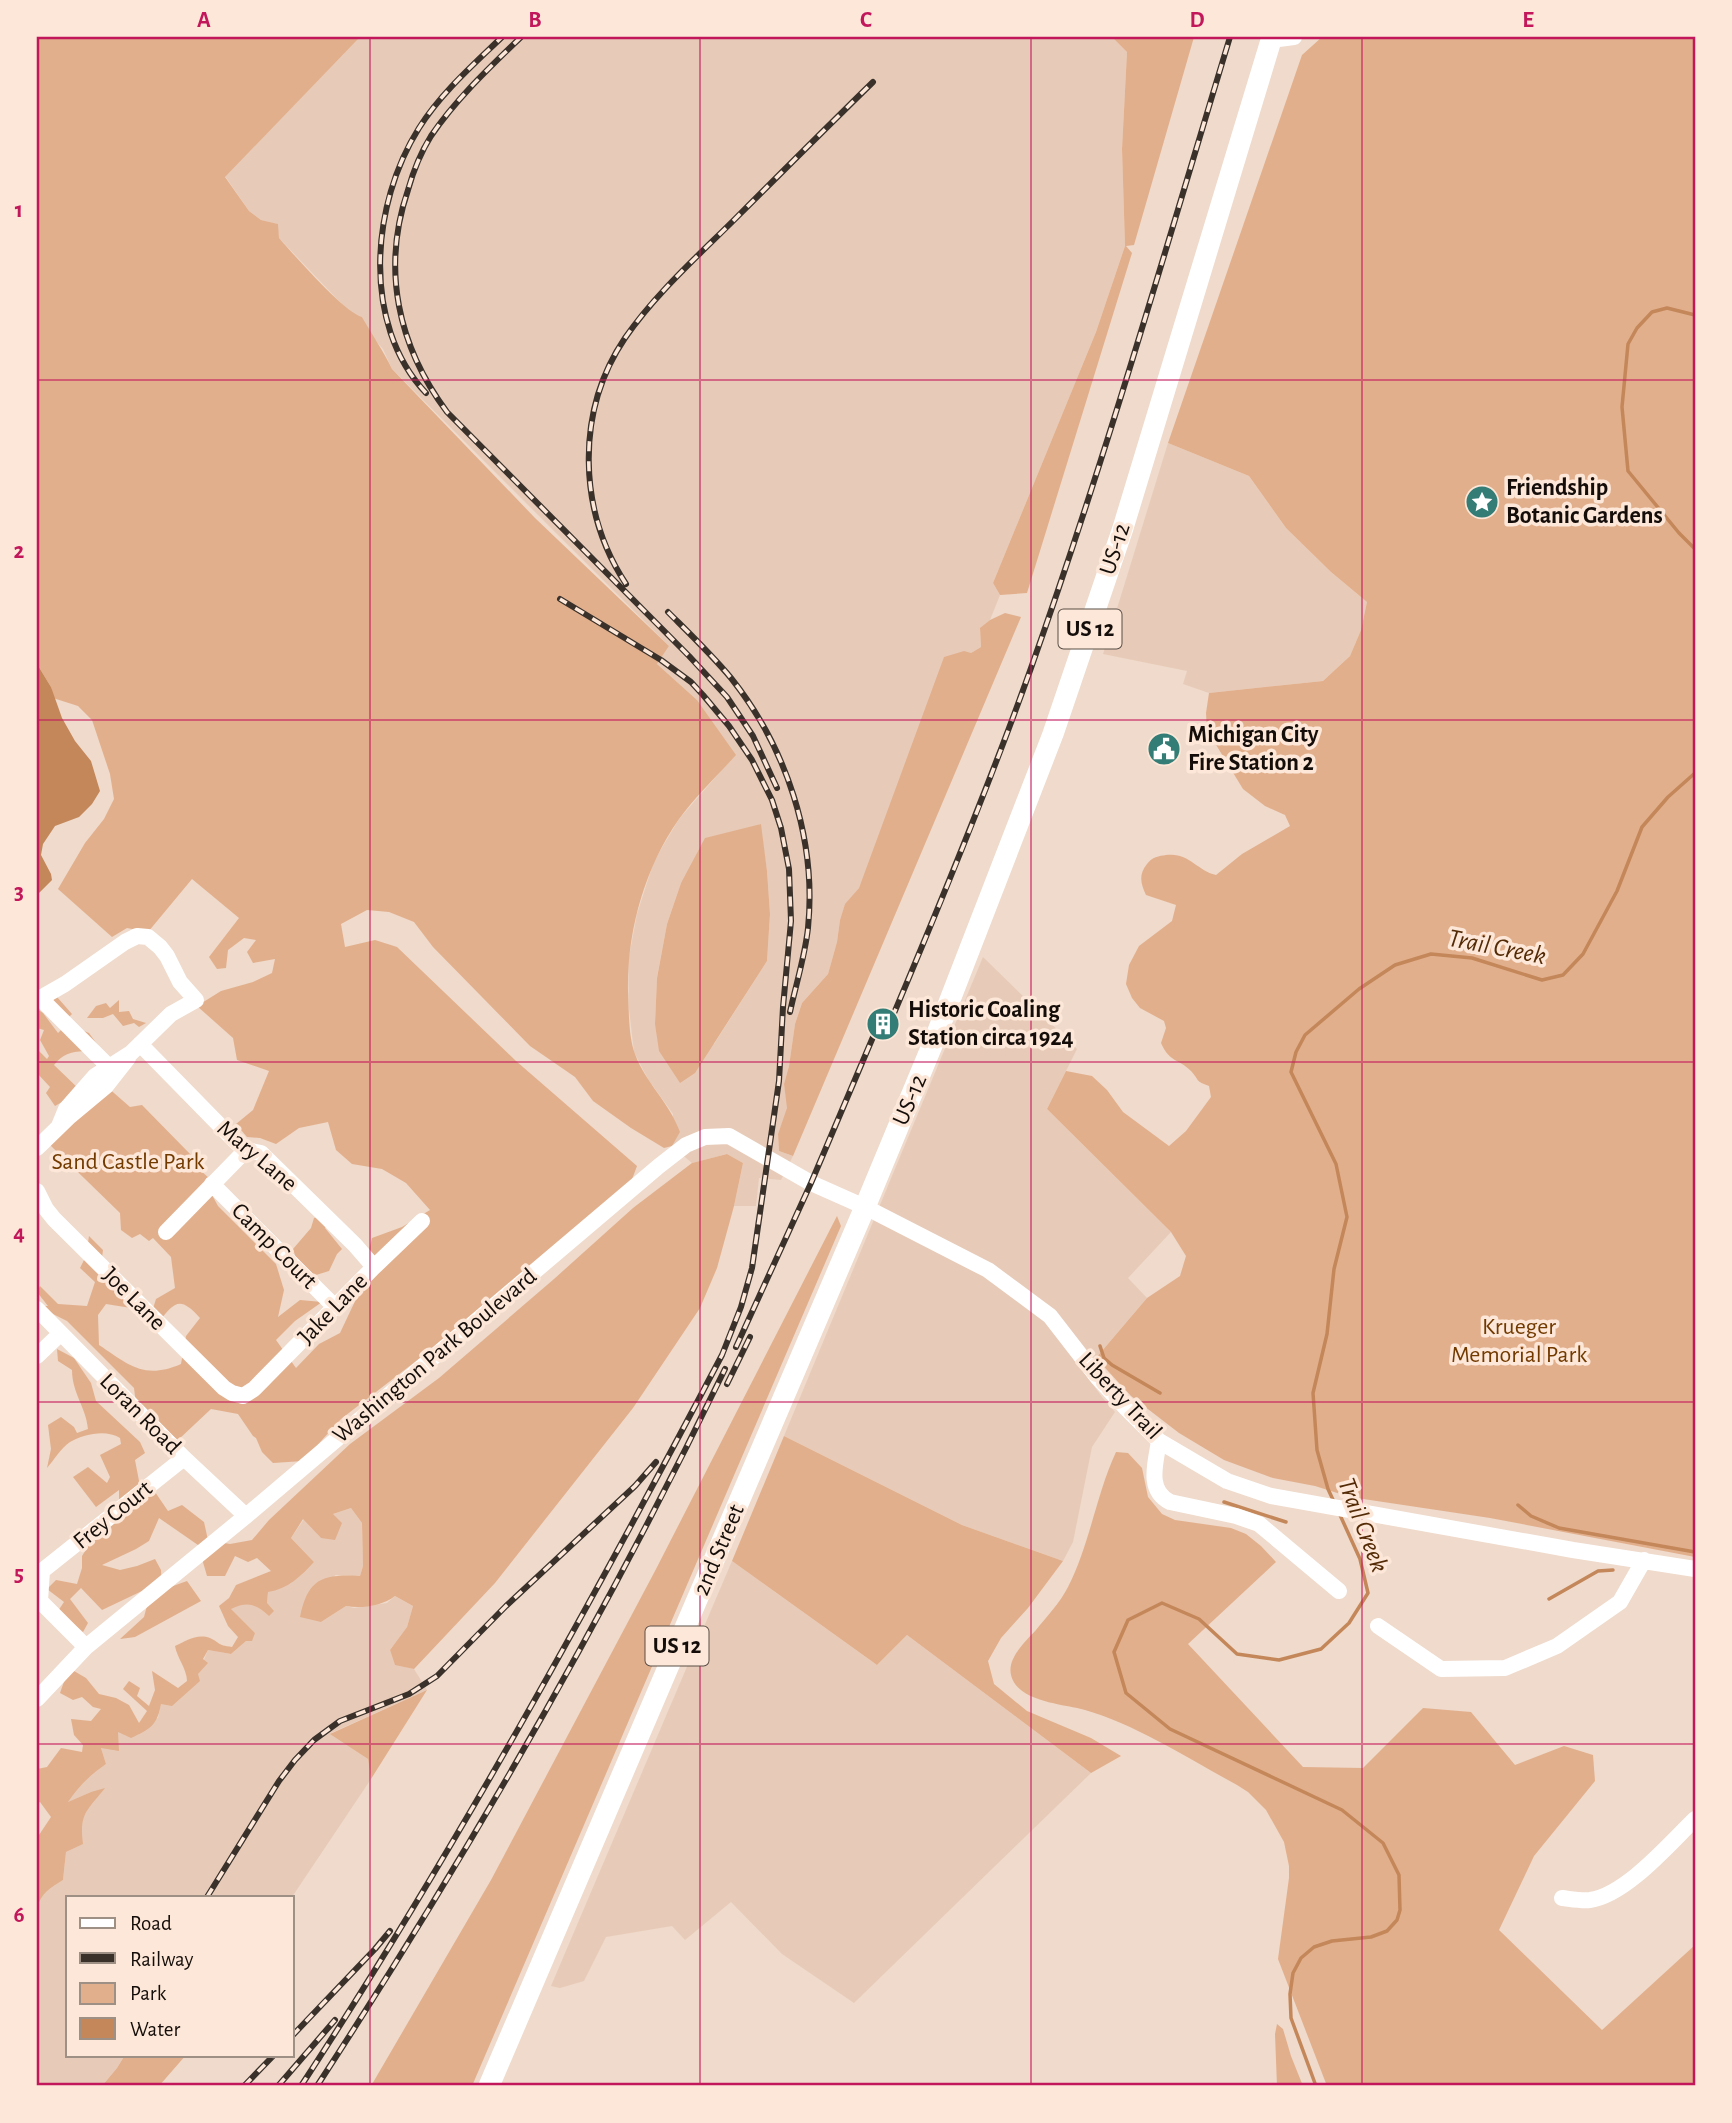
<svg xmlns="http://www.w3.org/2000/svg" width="1732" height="2123" font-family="'Alegreya Sans',sans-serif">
<rect width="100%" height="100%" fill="#efdacb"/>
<path fill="#e7cbb8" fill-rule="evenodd" d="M360,37H1112L1127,52L1122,149L1125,246L1096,332L993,583L1000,595L990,620L980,629L981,647L971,653L859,888L845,905L840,920L837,942L828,974L802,1003L795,1024L789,1066L784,1084L788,1108L778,1134L779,1151L793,1156L781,1180L759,1178L756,1206H734L743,1163L727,1154L692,1163L672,1146L673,1114L648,1079L634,1052L629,1009L628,962L637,914L654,861L679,819L735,755L697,700L657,664L669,646L392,369L383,349L374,339L362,317L355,316L338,300L279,238L277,224L261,220L249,211L225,176ZM760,824L767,871L770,914L767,961L714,1044L655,1024L657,977L667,924L681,883Z
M1168,443L1249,476L1286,528L1331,572L1367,602L1361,630L1350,656L1323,681L1209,693L1183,684L1187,671L1103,654Z
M983,957L1077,1049L1047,1109L1171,1232L1128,1278L1147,1298L1084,1372L1102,1397L1115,1412L1092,1447L1073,1542L1063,1561L962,1525L784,1436Z
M351,1508L362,1523L363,1566L360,1576L335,1575L321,1622L346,1606L354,1608L387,1603L395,1596L413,1606L407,1627L390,1650L395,1664L414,1669L427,1690L331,1733L368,1759L371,1779L292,1897H68V2055H125L117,2068L102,2086H37V1908L39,1898L49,1889L63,1880L66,1852L82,1844L80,1824L91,1792L67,1803L78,1787L91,1774L106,1764L101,1748L117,1732L158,1718L161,1704L198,1674L208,1650L231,1654L255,1633L230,1609L242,1603L257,1606L269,1616L267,1603L268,1592L314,1562L291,1538L304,1519L321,1538L333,1514Z
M732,1561L877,1665L907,1635L1091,1773L854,2003L782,1954L731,1902L685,1940L672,1926L606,1937L584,1981L560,1988L551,1986Z"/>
<path fill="#e2af8c" d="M37,37H360L225,177L249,211L261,220L278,224L279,238C293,254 345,313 362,317C372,335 383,350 392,369L535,518L669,646L657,664L697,700L736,755C717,776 696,796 679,819C645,867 627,931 628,990C629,1008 628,1036 635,1054C645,1082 669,1102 680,1132L672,1146L664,1148L631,1128L593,1101L575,1077L530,1046L433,947L414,922L389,912L367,910L341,924L345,947L375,940L397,947L516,1061L637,1166L628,1190L429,1351L341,1419L303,1461L273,1463L262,1452L256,1438L253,1436L238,1414L211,1409L178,1440L148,1417L136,1404L134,1388L67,1321L37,1306H48L37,1292L40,1286L58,1304L87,1306L95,1282L80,1268L86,1256L89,1236L103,1250L100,1273L131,1308L106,1304L98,1315L99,1345C129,1365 144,1380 181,1364L186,1336L200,1318C179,1294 174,1303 157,1324L149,1321L156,1299L175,1288L171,1257L153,1238L149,1241L140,1234L132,1238L121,1230L120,1213L49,1144L106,1086L130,1107L142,1105L192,1156L199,1169L210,1179L206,1184L218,1206L276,1264L284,1290L278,1317L300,1300L322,1302L295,1321L276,1340L296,1368L319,1344L340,1333L357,1297L372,1238L402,1227L430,1210L406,1183L382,1169L352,1164L336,1150L328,1122L299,1128L276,1144L260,1138L247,1137L236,1124L253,1110L269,1071L237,1060L233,1038L197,1006L221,991L253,982L272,973L275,959L253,963L247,952L256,940L244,938L228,950L226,968L217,969L209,957L239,918L192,879L148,932L127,928L112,937L58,889L85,843L104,819L114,799L110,774L92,720L78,706L53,698L51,687L37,664Z
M1112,37H1194L1134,245L1126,246L1132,253L1027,593L1000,595L993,583L1096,332L1125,246L1122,149L1127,52Z
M1322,37H1695V1557L1490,1518L1350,1497L1315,1486L1273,1478L1224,1460L1179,1433L1131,1396L1096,1358L1147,1298L1180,1276L1186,1256L1171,1232L1047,1109L1066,1071L1092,1076L1107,1090L1123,1112L1169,1146L1186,1131L1211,1097L1209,1086C1195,1081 1200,1081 1191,1071C1178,1058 1170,1063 1161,1043L1166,1028L1164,1021L1140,1008L1132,998L1126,984L1129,965L1139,946L1172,921L1176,905L1146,895C1141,884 1138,875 1147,864C1152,857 1159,856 1166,855C1189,852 1196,870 1216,875L1242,854L1290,826L1285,815L1265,806L1243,789L1207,730L1206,713L1209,693L1323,681L1350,656L1361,630L1367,602L1331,572L1286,528L1249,476L1168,443L1302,55Z
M1005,613L1021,617L793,1156L779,1151L778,1134L787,1108L784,1084L789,1066L795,1024L802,1003L828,974L837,942L840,920L845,904L859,888L944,657L964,651L971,653L981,647L980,628L990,620Z
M761,824L767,871L770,914L767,961L695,1073L680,1083L659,1051L655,1024L657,978L667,924L681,883L705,838Z
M57,997L72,1014L68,1018L79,1029L89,1033L102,1051L97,1067L84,1051C70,1052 63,1054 54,1065L81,1091L55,1106L46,1093L50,1087L37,1073V1049L47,1059L49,1056L40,1040L44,1030L37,1028V1009L43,1013L58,1033L61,1030L50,1002Z
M119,1000V1012L129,1011L133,1019L146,1023L139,1027L134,1023L123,1026L113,1014L103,1018H87L96,1006L106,1003L110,1008Z
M727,1154L743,1163L734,1206L717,1268L700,1308L633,1408L495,1583L414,1669L395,1665L390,1650L407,1627L413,1606L395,1596C382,1606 361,1609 346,1606L321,1622L300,1617C308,1578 323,1574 360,1576L363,1566L362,1523L351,1508L333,1514L342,1523L335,1540L321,1538L303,1519L291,1538L314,1562C301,1576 288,1589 268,1592L267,1603L274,1611L269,1616C255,1604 248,1601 231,1609L255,1633L252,1641H246L231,1654L208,1650L203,1659L208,1663L198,1674L200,1681L172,1706L161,1704C157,1726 150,1729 131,1738L118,1732L119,1751L101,1748L106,1764C90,1775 79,1786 68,1802L91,1792L105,1788C87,1811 79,1813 83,1844L66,1852L63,1880C50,1888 41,1893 37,1908V1838L51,1817L40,1802L37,1803V1769L47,1767L61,1748L82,1752L83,1745L74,1735L71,1719L91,1721L101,1709L93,1707L82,1697L73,1700L60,1693L66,1676L74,1671L86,1678L99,1694L116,1698L129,1705L139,1723L147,1711L123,1689L129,1681L140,1688L137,1696L149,1706L155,1690L152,1671L178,1688L187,1681C187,1669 177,1658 175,1646C186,1641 197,1633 210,1638C221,1643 216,1645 232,1647L238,1637L228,1626L219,1606L229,1598L236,1585L271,1571L257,1558L248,1562L235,1556L225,1576H207L198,1545L159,1518L149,1541L136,1549L102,1565L120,1570L137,1566L155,1559L161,1570L162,1590L187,1581L201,1601L135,1637L120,1639L144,1617L148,1602L142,1591L102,1610L81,1588L70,1599L88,1623L83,1632L58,1611L64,1602L47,1589L56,1580L77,1584L82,1568V1556L89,1545L107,1528L119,1507V1490L96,1507L73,1477L88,1467L107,1483L110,1477L100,1455L121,1444L120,1438C106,1429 84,1434 70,1442C61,1448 54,1460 47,1468L51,1449L48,1425L61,1417L74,1427L77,1433L88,1429C86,1407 72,1393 72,1370L58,1361L57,1349L74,1358L91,1383L96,1401L140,1442L145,1453L135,1460L139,1481L133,1510L153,1489L168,1511L182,1505L204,1522L208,1540L230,1544L252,1540L269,1520L350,1444L439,1378L554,1279L633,1208L692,1163Z
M327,1214L332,1219L325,1228L342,1249L337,1254L329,1271L303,1279L293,1249L311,1228L314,1218Z
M837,1216L841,1226L472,2086H371L491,1880L655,1571Z
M784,1436L962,1525L1063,1561L1028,1608L1001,1638L988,1661L994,1684L1027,1711L1091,1738L1121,1756L1091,1773L907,1635L877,1665L732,1561Z
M1116,1452L1128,1453L1142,1468L1148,1497L1162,1514L1175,1520L1231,1528L1246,1534L1261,1546L1276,1562L1188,1644L1303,1767L1363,1768L1423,1708L1471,1712L1515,1765L1564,1746L1593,1755L1595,1781L1534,1856L1499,1930L1602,2030L1695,1945V2086H1327L1278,1959L1289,1878V1866L1284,1842L1266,1810L1248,1792L1237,1785C1191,1760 1135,1724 1085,1710C1063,1704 1017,1702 1011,1675C1007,1658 1026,1641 1036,1630C1047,1616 1060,1603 1068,1587C1090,1544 1096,1495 1116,1452Z
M427,1690L371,1779L368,1759L330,1734Z
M1277,2024L1283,2029L1291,2056L1303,2086H1277L1275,2034Z
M125,2055H186L159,2086H102L117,2068Z"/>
<path fill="#c4875a" d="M37,664L51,687L62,718L75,741L91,761L100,791L92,804L79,817L55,826L43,844L41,855L51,874L52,880L37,895Z"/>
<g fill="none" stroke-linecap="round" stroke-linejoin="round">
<path stroke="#c4875a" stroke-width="3.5" d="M1695,315L1667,308L1652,312L1637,328L1628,344L1622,407L1628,471L1679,533L1695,549
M1100,1346L1104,1358L1112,1365L1160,1393
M1224,1502L1286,1522
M1334,1502L1328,1489L1317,1450L1313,1393L1327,1334L1334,1269L1347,1217L1336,1164L1291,1072L1296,1052L1305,1035L1359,989L1395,965L1431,954L1472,958L1542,980L1563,975L1583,954L1617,891L1642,827L1668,797L1695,773
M1518,1505L1531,1516L1559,1528L1695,1552
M1549,1599L1598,1571L1613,1570
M1316,2086L1291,2018L1290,1994L1293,1973L1301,1958L1314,1947L1332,1941L1371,1937L1387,1931L1397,1920L1400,1910L1399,1875L1383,1843L1342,1810L1170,1729L1126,1693L1114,1652L1128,1620L1162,1603L1199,1619L1237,1654L1279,1660L1321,1649L1349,1623L1368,1593L1360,1559L1340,1515"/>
<path stroke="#fff" stroke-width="16" d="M1271,40L1294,37
M40,998L115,1073
M37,1000L65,984L125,942L137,936L148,937L160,947L167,956L180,982L196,1000L171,1014L131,1053L95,1076L66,1109L59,1126
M140,1044L236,1142L246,1150L261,1153L355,1245L374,1267
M37,1148L70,1116L106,1086L128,1058
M212,1184L336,1308
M37,1191L46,1209L54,1219L224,1388L232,1393L243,1396L254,1389L374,1267L422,1221
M166,1232L246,1150
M37,1309L184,1458L246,1516
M37,1356L60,1334
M1159,1441C1156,1462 1146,1490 1170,1502L1236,1516L1259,1524L1339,1591
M1378,1626L1441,1669L1505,1668L1557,1646L1620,1602L1644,1560
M86,1647L40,1601L42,1571L184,1458
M37,1699L86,1647L246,1516L659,1166L686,1145L705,1137L729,1136L811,1183L865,1207L988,1270L1050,1316L1098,1378L1125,1407L1159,1441L1227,1481L1271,1496L1573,1550L1695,1569
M1562,1898C1571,1899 1581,1901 1590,1900C1626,1895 1670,1843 1695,1819"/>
<path stroke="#fff" stroke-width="21" d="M489,2086L865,1207L936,1036L1053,734L1123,528L1272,37"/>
<defs>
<path id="rail" d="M521,37C489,68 456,99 431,136C421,152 413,172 408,190C381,269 398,346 447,412L689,656L727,697L753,736L777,788
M426,393C361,324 371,204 419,128C441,93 473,65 502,37
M626,584C578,511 575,412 625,338C656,293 698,256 737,217C782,172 827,127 873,82
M668,612C689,633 712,655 731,678C786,747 817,839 808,928C805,956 796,984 790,1012
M892,1018C941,902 989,786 1031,668C1105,460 1166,248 1230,37
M736,1347L811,1183L876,1030
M727,1384L750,1337
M207,1897L279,1781L295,1760L314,1740L340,1721L409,1694L437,1676L506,1606L635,1486L656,1462
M292,2036L375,1949L390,1931
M244,2086L274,2055
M278,2086L335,2020
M301,2086C455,1850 591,1604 722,1355L741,1307L752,1268L779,1081L783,1007L791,921L789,869L781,828L772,800L752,760L729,726L703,695L691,682L661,660L560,599
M317,2086C467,1856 605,1617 725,1369"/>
</defs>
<use href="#rail" stroke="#3a312b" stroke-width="6"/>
<use href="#rail" stroke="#fce7d8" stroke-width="3.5" stroke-dasharray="10" stroke-linecap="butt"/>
</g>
<path fill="none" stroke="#c2185b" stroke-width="2" stroke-opacity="0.55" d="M370,37V2086M700,37V2086M1031,37V2086M1362,37V2086M37,380H1695M37,720H1695M37,1062H1695M37,1402H1695M37,1744H1695"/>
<defs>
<symbol id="sight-disc" viewBox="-11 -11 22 22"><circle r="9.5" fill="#347c76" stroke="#fce7d8"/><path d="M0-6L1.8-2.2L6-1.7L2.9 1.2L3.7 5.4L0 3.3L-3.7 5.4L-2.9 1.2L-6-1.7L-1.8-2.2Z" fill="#fff"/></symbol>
<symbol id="civic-disc" viewBox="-11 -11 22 22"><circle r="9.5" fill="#347c76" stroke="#fce7d8"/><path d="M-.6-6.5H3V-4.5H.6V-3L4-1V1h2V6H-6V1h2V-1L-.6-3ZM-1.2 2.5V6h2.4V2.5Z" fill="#fff"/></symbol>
<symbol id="building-disc" viewBox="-11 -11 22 22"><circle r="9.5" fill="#347c76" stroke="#fce7d8"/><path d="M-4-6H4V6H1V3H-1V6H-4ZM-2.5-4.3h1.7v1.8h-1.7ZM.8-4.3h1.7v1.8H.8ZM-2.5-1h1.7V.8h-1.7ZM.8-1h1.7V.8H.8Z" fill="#fff"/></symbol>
</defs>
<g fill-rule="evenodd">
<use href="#sight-disc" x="1463" y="483" width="38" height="38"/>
<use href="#civic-disc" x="1145" y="730" width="38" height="38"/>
<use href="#building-disc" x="864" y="1005" width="38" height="38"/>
</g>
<g text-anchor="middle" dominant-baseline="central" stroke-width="7" stroke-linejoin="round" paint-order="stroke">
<g fill="#fce7d8" stroke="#5a4e47" stroke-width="2">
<rect x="1058.5" y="609.5" width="63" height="39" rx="5"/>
<rect x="645.5" y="1626.5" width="63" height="39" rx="5"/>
</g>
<g font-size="23" font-weight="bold" fill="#140d09">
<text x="1090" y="629">US 12</text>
<text x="677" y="1646">US 12</text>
</g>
<g font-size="24" font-weight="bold" fill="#140d09" stroke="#fce7d8" text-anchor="start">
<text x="1506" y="488">Friendship<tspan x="1506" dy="28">Botanic Gardens</tspan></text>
<text x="1188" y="735">Michigan City<tspan x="1188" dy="28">Fire Station 2</tspan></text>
<text x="908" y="1010">Historic Coaling<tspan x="908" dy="28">Station circa 1924</tspan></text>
</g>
<g font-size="24" fill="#140d09" stroke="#fce7d8">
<text transform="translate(1115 549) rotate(-72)">US-12</text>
<text transform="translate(910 1100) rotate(-67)">US-12</text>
<text transform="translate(257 1156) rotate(40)">Mary Lane</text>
<text transform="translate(274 1246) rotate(45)">Camp Court</text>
<text transform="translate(134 1299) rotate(45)">Joe Lane</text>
<text transform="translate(333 1309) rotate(-46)">Jake Lane</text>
<text transform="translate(435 1356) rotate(-40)">Washington Park Boulevard</text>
<text transform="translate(1120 1396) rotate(47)">Liberty Trail</text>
<text transform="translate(140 1414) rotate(45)">Loran Road</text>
<text transform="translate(113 1515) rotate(-39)">Frey Court</text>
<text transform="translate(719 1550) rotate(-67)">2nd Street</text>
</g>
<g font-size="24" fill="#733a00" stroke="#fce7d8">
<text x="128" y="1162">Sand Castle Park</text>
<text x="1519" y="1327">Krueger<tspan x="1519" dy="28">Memorial Park</tspan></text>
</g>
<g font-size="26" font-style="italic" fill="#542b06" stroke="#fce7d8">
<text transform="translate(1497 947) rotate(11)">Trail Creek</text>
<text transform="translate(1363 1525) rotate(69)">Trail Creek</text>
</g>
</g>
<rect width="1732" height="2123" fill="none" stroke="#fce7d8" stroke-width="77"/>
<rect x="66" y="1896" width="228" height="161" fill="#fce7d8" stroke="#9f9085" stroke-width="2"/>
<rect x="80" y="1918" width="35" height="10" fill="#ffffff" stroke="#9f9085" stroke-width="2"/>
<text x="130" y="1930" font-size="21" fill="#140d09">Road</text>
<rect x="80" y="1953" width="35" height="10" fill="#3a312b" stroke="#9f9085" stroke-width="2"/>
<text x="130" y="1966" font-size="21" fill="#140d09">Railway</text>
<rect x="80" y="1983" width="35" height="21" fill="#e2af8c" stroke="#9f9085" stroke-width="2"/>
<text x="130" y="2000" font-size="21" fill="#140d09">Park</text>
<rect x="80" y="2018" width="35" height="21" fill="#c4875a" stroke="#9f9085" stroke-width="2"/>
<text x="130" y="2036" font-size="21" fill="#140d09">Water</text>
<rect x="38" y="38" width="1656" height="2046" fill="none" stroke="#c2185b" stroke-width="2.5"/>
<g font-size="23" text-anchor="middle" font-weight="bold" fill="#c2185b">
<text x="204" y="27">A</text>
<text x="535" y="27">B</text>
<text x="866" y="27">C</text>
<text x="1197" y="27">D</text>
<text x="1528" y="27">E</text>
<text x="19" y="217">1</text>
<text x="19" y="558">2</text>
<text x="19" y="899">3</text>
<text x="19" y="1240">4</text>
<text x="19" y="1581">5</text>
<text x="19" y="1922">6</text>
</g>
</svg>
